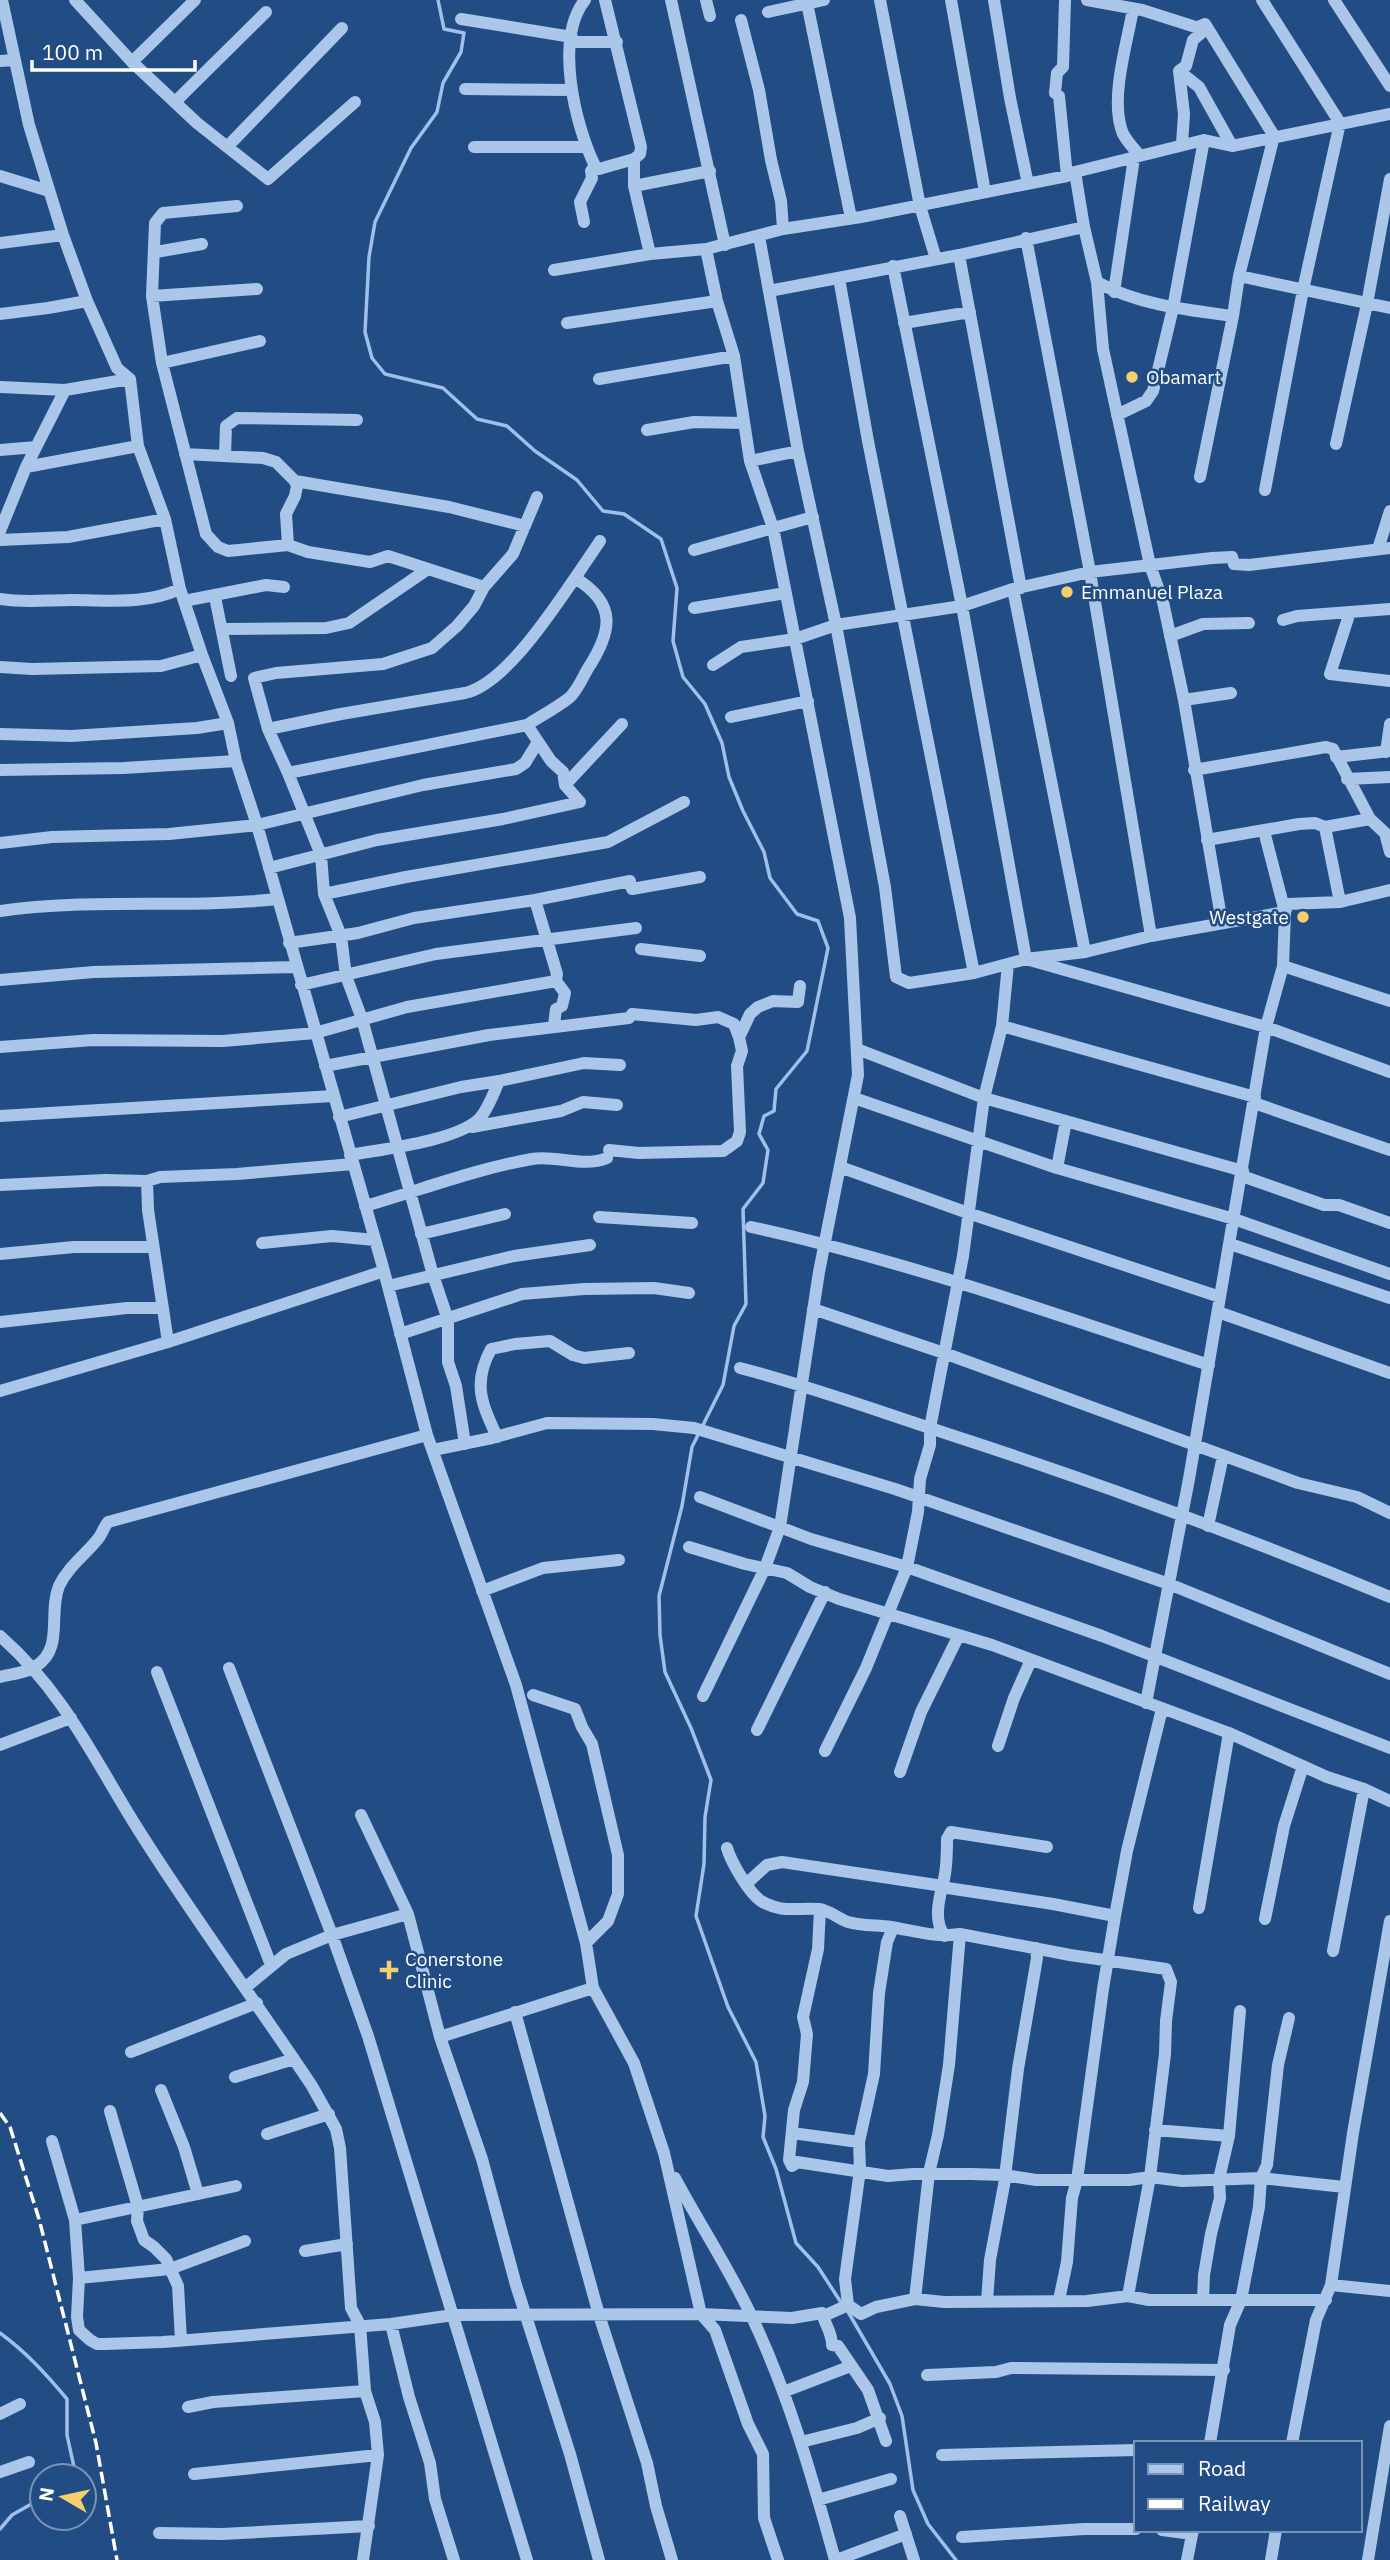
<svg xmlns="http://www.w3.org/2000/svg" width="1390" height="2560" font-family="'IBM Plex Sans',sans-serif">
<rect width="100%" height="100%" fill="#224c84"/>
<g fill="none" stroke-linecap="round" stroke-linejoin="round">
<path stroke="#9ec0ea" stroke-width="3.5" d="M438,0L444,29L464,33L461,52L443,83L437,112L411,148L375,222L369,257L365,332L372,358L385,374L443,388L477,419L507,426L535,451L577,480L603,511L624,514L661,539L677,588L673,641L683,677L705,704L722,743L729,777L743,811L764,852L770,878L797,914L818,921L828,948L807,1051L776,1089L774,1111L764,1116L759,1134L768,1150L763,1183L743,1209L746,1304L734,1326L723,1385L692,1447L682,1506L659,1596L660,1635L665,1672L691,1728L711,1780L705,1817L704,1864L696,1916L728,2007L756,2062L765,2116L763,2137L776,2169L796,2243L818,2267L842,2304
M847,2310L890,2384L902,2416L913,2490L928,2524L956,2560
M0,2333C26,2352 46,2374 67,2399V2435L74,2467L67,2476
M0,2529L12,2515L42,2498"/>
<path stroke="#aac6e9" stroke-width="12" d="M2,0L29,125L63,235L87,301L117,368L130,379L138,446L165,519L180,589L202,655L228,723L236,761L257,825L384,1271L427,1435L516,1685L586,1943L593,1988L634,2063L664,2153L701,2314L715,2330L748,2424L763,2454L764,2518L778,2560
M75,0L132,62L197,123L268,179L355,102
M605,0L641,147L640,154L634,159
M671,0L725,245
M706,0L710,16
M880,0L920,206L936,259
M951,0L985,192
M994,0L1010,98L1028,184
M1065,0L1063,67L1057,73L1055,93L1059,96L1067,176
M1087,0L1142,10L1205,30
M1262,0L1340,123L1303,290L1265,490
M1334,0L1390,86
M807,3L851,218
M1133,9C1127,44 1111,94 1121,128C1123,138 1133,147 1139,155
M768,12L824,0
M461,19L572,37
M741,20L759,90L771,160L781,201L783,229
M571,42H617
M0,61L15,60
M132,62L195,0
M1179,71L1199,87L1232,146
M465,89L572,90
M175,102L266,12
M1182,144L1184,114L1179,71L1186,66L1193,40L1205,30L1200,26L1205,24
M227,147L342,28
M474,147H586
M595,166L599,169L634,159V186L650,254
M1075,172L1084,227L1097,282L1103,349L1150,565L1163,602L1184,700L1222,923
M0,176L49,191
M634,186L710,171
M237,206L163,213L155,223L152,296L162,363L206,534L218,547L228,551L288,545L308,552L370,562L388,556L484,587
M584,222L580,202L592,178L591,171L595,166C575,125 554,39 585,0
M759,236L798,451L836,625L885,887L896,977L909,983L974,973L1026,959L1085,952L1151,936L1285,912L1288,904L1340,902L1390,890
M1026,238L1090,572L1151,936
M0,243L63,235
M156,252L202,244
M959,255L1021,588
M893,266L962,606L1026,959L1266,1027L1390,1072
M554,270L650,254L706,249L783,229L861,217L1067,176L1075,172L1204,140L1232,146L1390,114
M1239,276L1390,308
M839,278L868,441L974,973
M1097,282C1138,305 1188,310 1233,316
M769,291L959,255L1084,227
M1114,292L1134,158
M152,296L257,289
M0,314L48,308L87,301
M567,323L717,301
M904,323L970,312
M162,363L260,341
M599,379L734,356
M0,387L65,390
M1117,415L1146,401L1153,391L1173,308L1204,140
M647,430L694,422L744,423
M1336,444L1367,304L1390,179
M0,450L36,447
M185,454L263,458L276,462L295,481L297,486L295,496L286,514L288,545
M225,456L226,426L237,418L357,420
M750,461L798,451
M26,467L138,446
M1200,477L1233,316L1239,276L1274,136L1205,24
M295,481L449,507L525,526
M537,497L513,554L484,587L474,606L457,626L432,648L383,664L276,673L254,678L268,729L288,773L321,855L324,894L406,877L608,842L684,802
M0,531L26,467L65,390L130,379
M0,540L68,537L165,519
M1378,549L1390,511
M694,550L813,517
M1013,589L1085,952
M215,597L231,676
M0,599C23,603 48,600 72,600C110,600 144,605 180,589
M184,601L266,585L284,587
M694,608L786,593
M1350,612L1330,674L1390,681
M1283,620L1297,616L1390,609
M223,629L326,628L349,623L428,569
M1170,636L1203,624L1249,623
M713,665L741,647L795,639L836,625L962,606L1013,589L1090,572L1212,558L1232,557L1234,564L1249,565L1390,548
M0,667L32,669L161,666L202,655
M1184,700L1231,693
M731,717L808,701
M268,729L341,714L465,693C505,684 552,611 575,578
M0,734L71,736L197,728L228,723
M1386,752L1390,724
M1336,757L1390,751
M0,770L124,768L236,761
M1194,770L1326,747L1333,749L1370,819L1385,833L1390,852
M288,773L527,725
M1347,779L1390,777
M565,785L622,724
M1325,827L1370,819
M1207,840L1299,824L1315,823L1325,827L1340,902
M0,843L52,837L169,834L257,825L423,785L516,769L525,763L538,742
M269,868L377,840L503,819L580,802L565,785L563,772L551,761L527,725C541,716 556,708 569,698C577,691 582,679 587,670C612,632 618,604 575,578L600,541
M632,889L700,877
M324,894L341,936L346,976L362,1019L433,1275L448,1320V1362L456,1386L465,1444
M535,900L557,974L556,981L565,993L562,1006L556,1009L554,1025
M0,911C92,898 185,909 277,899
M289,943L358,933L414,918L535,900L630,881
M641,949L700,956
M1283,966L1390,1001
M0,980L94,972L296,967
M301,985L436,954L636,928
M632,1014L696,1020L718,1017L734,1024L739,1037
M1002,1026L1255,1097
M0,1047L93,1040L223,1041L315,1033L407,1007L556,981
M857,1049L984,1098L1243,1171
M325,1066L489,1035L629,1018
M854,1098L1057,1168L1234,1219L1390,1274
M1254,1103L1390,1150
M0,1116L333,1096
M339,1117L461,1087L499,1081
M472,1127L561,1111L583,1102L617,1105
M609,1150L639,1153L723,1151L737,1141L740,1132L737,1066L742,1051L739,1037L744,1027L750,1014L758,1007L773,1001L798,1002L800,986
M350,1155C383,1149 456,1141 479,1119C488,1110 494,1092 499,1081L584,1063L620,1065
M840,1167L968,1213L1220,1297
M1057,1168L1066,1121
M1242,1176L1324,1205H1339L1390,1223
M0,1185L105,1180L147,1181L160,1177L237,1174L353,1164
M365,1206C421,1190 475,1169 532,1159C557,1155 583,1168 607,1158
M599,1217L692,1223
M751,1227C907,1261 1057,1315 1209,1365
M421,1234L505,1214
M262,1243L332,1236L375,1240
M1230,1244L1390,1298
M0,1254L74,1247H153
M388,1286L514,1256L590,1245
M813,1309L944,1353L1298,1483L1357,1497L1390,1513
M1218,1312L1390,1373
M0,1322L127,1308H163
M400,1334L522,1294L584,1289L654,1288L689,1293
M168,1342L384,1271
M740,1368C809,1386 875,1410 942,1432C1093,1481 1243,1536 1390,1597
M0,1391L168,1342L148,1210L147,1181
M497,1437C482,1404 472,1384 491,1349L515,1344L550,1341L573,1355L584,1358L629,1353
M433,1450L492,1438L547,1423L653,1424L694,1428L895,1489L1169,1584L1390,1674
M700,1497L811,1539L907,1567L1102,1636L1390,1748
M1208,1526L1223,1456
M689,1547L745,1564L787,1573L810,1587L839,1599L992,1645L1229,1733L1327,1777L1364,1789L1390,1801
M482,1591L543,1568L619,1560
M0,1636C63,1691 93,1757 136,1826C191,1914 254,1999 312,2086L336,2129L340,2148L351,2308L360,2325L365,2391L375,2422L378,2455L363,2560
M229,1668L332,1935L368,2036L527,2560
M157,1672L271,1965
M0,1677C11,1674 27,1673 36,1666C64,1649 48,1613 59,1586C68,1567 84,1556 97,1540C102,1535 103,1528 108,1522L427,1435
M533,1695L575,1709L582,1727L592,1744L618,1855V1894L608,1921L586,1943
M703,1696L765,1568L780,1527L819,1272L858,1075L850,918L773,528L750,461L734,356L717,301L706,249
M1146,1703L1189,1479L1266,1027L1283,966L1285,912L1264,831
M757,1730L825,1592
M0,1745L71,1718
M998,1746L1014,1698L1031,1660
M825,1751L866,1668L907,1567L918,1512L920,1479L930,1445V1428L963,1256L984,1098L1002,1026L1008,964
M900,1772L921,1712L959,1635
M361,1815L408,1914L440,2037L482,2159L516,2285L570,2454L599,2560
M727,1848C731,1862 749,1893 761,1901C783,1914 797,1907 819,1909C829,1910 839,1919 848,1922C861,1926 877,1925 891,1927C915,1931 935,1938 960,1934L1070,1955L1166,1969L1171,1982L1166,2021L1165,2054L1150,2177L1128,2296
M746,1884L767,1865L782,1862L943,1886
M941,1887L1053,1904L1115,1916L1127,1851L1162,1709
M1199,1908L1229,1733
M820,1909L818,1949L803,2017L807,2034L803,2082L794,2110L789,2160L792,2166L797,2162L888,2176L913,2174H971L1004,2175L1036,2180H1129L1150,2177L1182,2181L1261,2178L1344,2187
M1265,1919L1284,1826L1303,1766
M945,1936C933,1922 939,1899 943,1883C947,1870 947,1853 947,1839L951,1832L1047,1847
M1333,1951L1364,1789
M246,1987L286,1954L332,1935L408,1914
M515,2012L599,2315L647,2463L656,2506L672,2560
M440,2037L593,1988
M131,2052L257,2003
M235,2077L294,2059
M161,2090L184,2147L198,2194
M110,2111L138,2207L137,2221L144,2240L154,2247L166,2259L178,2286L181,2340
M1155,2130L1229,2136
M792,2133L859,2142
M267,2134L329,2114
M52,2141L75,2220L79,2278L77,2317L79,2330L90,2340L97,2344H104L163,2342L391,2324L453,2315L701,2314L792,2318L822,2313L826,2315L848,2305L861,2314L876,2307L915,2299L944,2302L1087,2301L1128,2296L1149,2300H1326
M675,2178C699,2223 728,2267 750,2313C788,2392 812,2476 835,2560
M75,2220L236,2186
M305,2251L347,2244
M79,2278L170,2269L245,2241
M1331,2285L1390,2291
M915,2299L929,2173L938,2135L949,2065L960,1934
M1059,2300L1067,2262L1072,2198L1077,2180L1103,1989L1115,1916
M1203,2300L1204,2275L1211,2234L1220,2198L1219,2179L1229,2136L1240,2011
M987,2301L990,2260L1004,2185L1018,2069L1037,1958L1036,1948
M848,2305L845,2279L860,2170L859,2142L874,2074L879,1993L887,1942L893,1928
M822,2313C825,2325 832,2332 832,2345L838,2346L868,2390L886,2441
M391,2324L409,2397L430,2463L435,2499L454,2560
M927,2375L996,2372L1011,2368L1224,2370
M783,2392L851,2366
M188,2407L213,2402L365,2391
M0,2414L20,2404
M801,2442L857,2428L880,2418
M1210,2443L1230,2325L1241,2300L1259,2207L1261,2178L1267,2165L1278,2065L1289,2018
M1292,2443L1316,2320L1331,2285L1353,2133L1390,1921
M942,2455L1136,2450
M0,2472L29,2462
M194,2474L378,2455
M818,2500L891,2479
M900,2516L914,2560
M1162,2530L1192,2534
M159,2533L222,2534L369,2526
M962,2537L1084,2529H1136
M836,2560L906,2534
M1187,2560L1193,2530
M1271,2560L1276,2530
M1368,2560L1390,2426"/>
<path stroke="#fff" stroke-width="3.5" stroke-dasharray="12 5" stroke-linecap="butt" d="M0,2113L10,2127L39,2219L96,2443L117,2560"/>
</g>
<g fill="#f5cf6c" stroke="#224c84" stroke-width="2.5">
<circle cx="1132" cy="377" r="7"/>
<circle cx="1067" cy="592" r="7"/>
<circle cx="1303" cy="917" r="7"/>
<path d="M385.5 1959.5h7v7h7v7h-7v7h-7v-7h-7v-7h7z"/>
</g>
<g text-anchor="middle" dominant-baseline="central" stroke-width="5" stroke-linejoin="round" paint-order="stroke">
<g font-size="19" fill="#fff" stroke="#224c84" text-anchor="start">
<text x="1146" y="377">Obamart</text>
<text x="1081" y="592">Emmanuel Plaza</text>
<text x="1289" y="917" text-anchor="end">Westgate</text>
<text x="405" y="1959">Conerstone<tspan x="405" dy="22">Clinic</tspan></text>
</g>
</g>
<rect x="1134" y="2441" width="228" height="91" fill="#224c84" stroke="#7a94b5" stroke-width="2"/>
<rect x="1148" y="2464" width="35" height="10" fill="#aac6e9" stroke="#7a94b5" stroke-width="2"/>
<text x="1198" y="2476" font-size="21" fill="#ffffff">Road</text>
<rect x="1148" y="2499" width="35" height="10" fill="#ffffff" stroke="#7a94b5" stroke-width="2"/>
<text x="1198" y="2511" font-size="21" fill="#ffffff">Railway</text>
<g transform="translate(63 2497) rotate(279)"><circle r="33" fill="#224c84" stroke="#7a94b5" stroke-width="2"/>
<path d="M0-5L12 26L0 18L-12 26Z" fill="#f5cf6c"/>
<text y="-10" font-size="19" font-weight="bold" text-anchor="middle" fill="#ffffff">N</text>
</g>
<path d="M32 60v10h163v-10" fill="none" stroke="#ffffff" stroke-width="3.5"/>
<text x="42" y="60" font-size="21" fill="#ffffff" stroke="#224c84" stroke-width="5" paint-order="stroke">100 m</text>
</svg>
